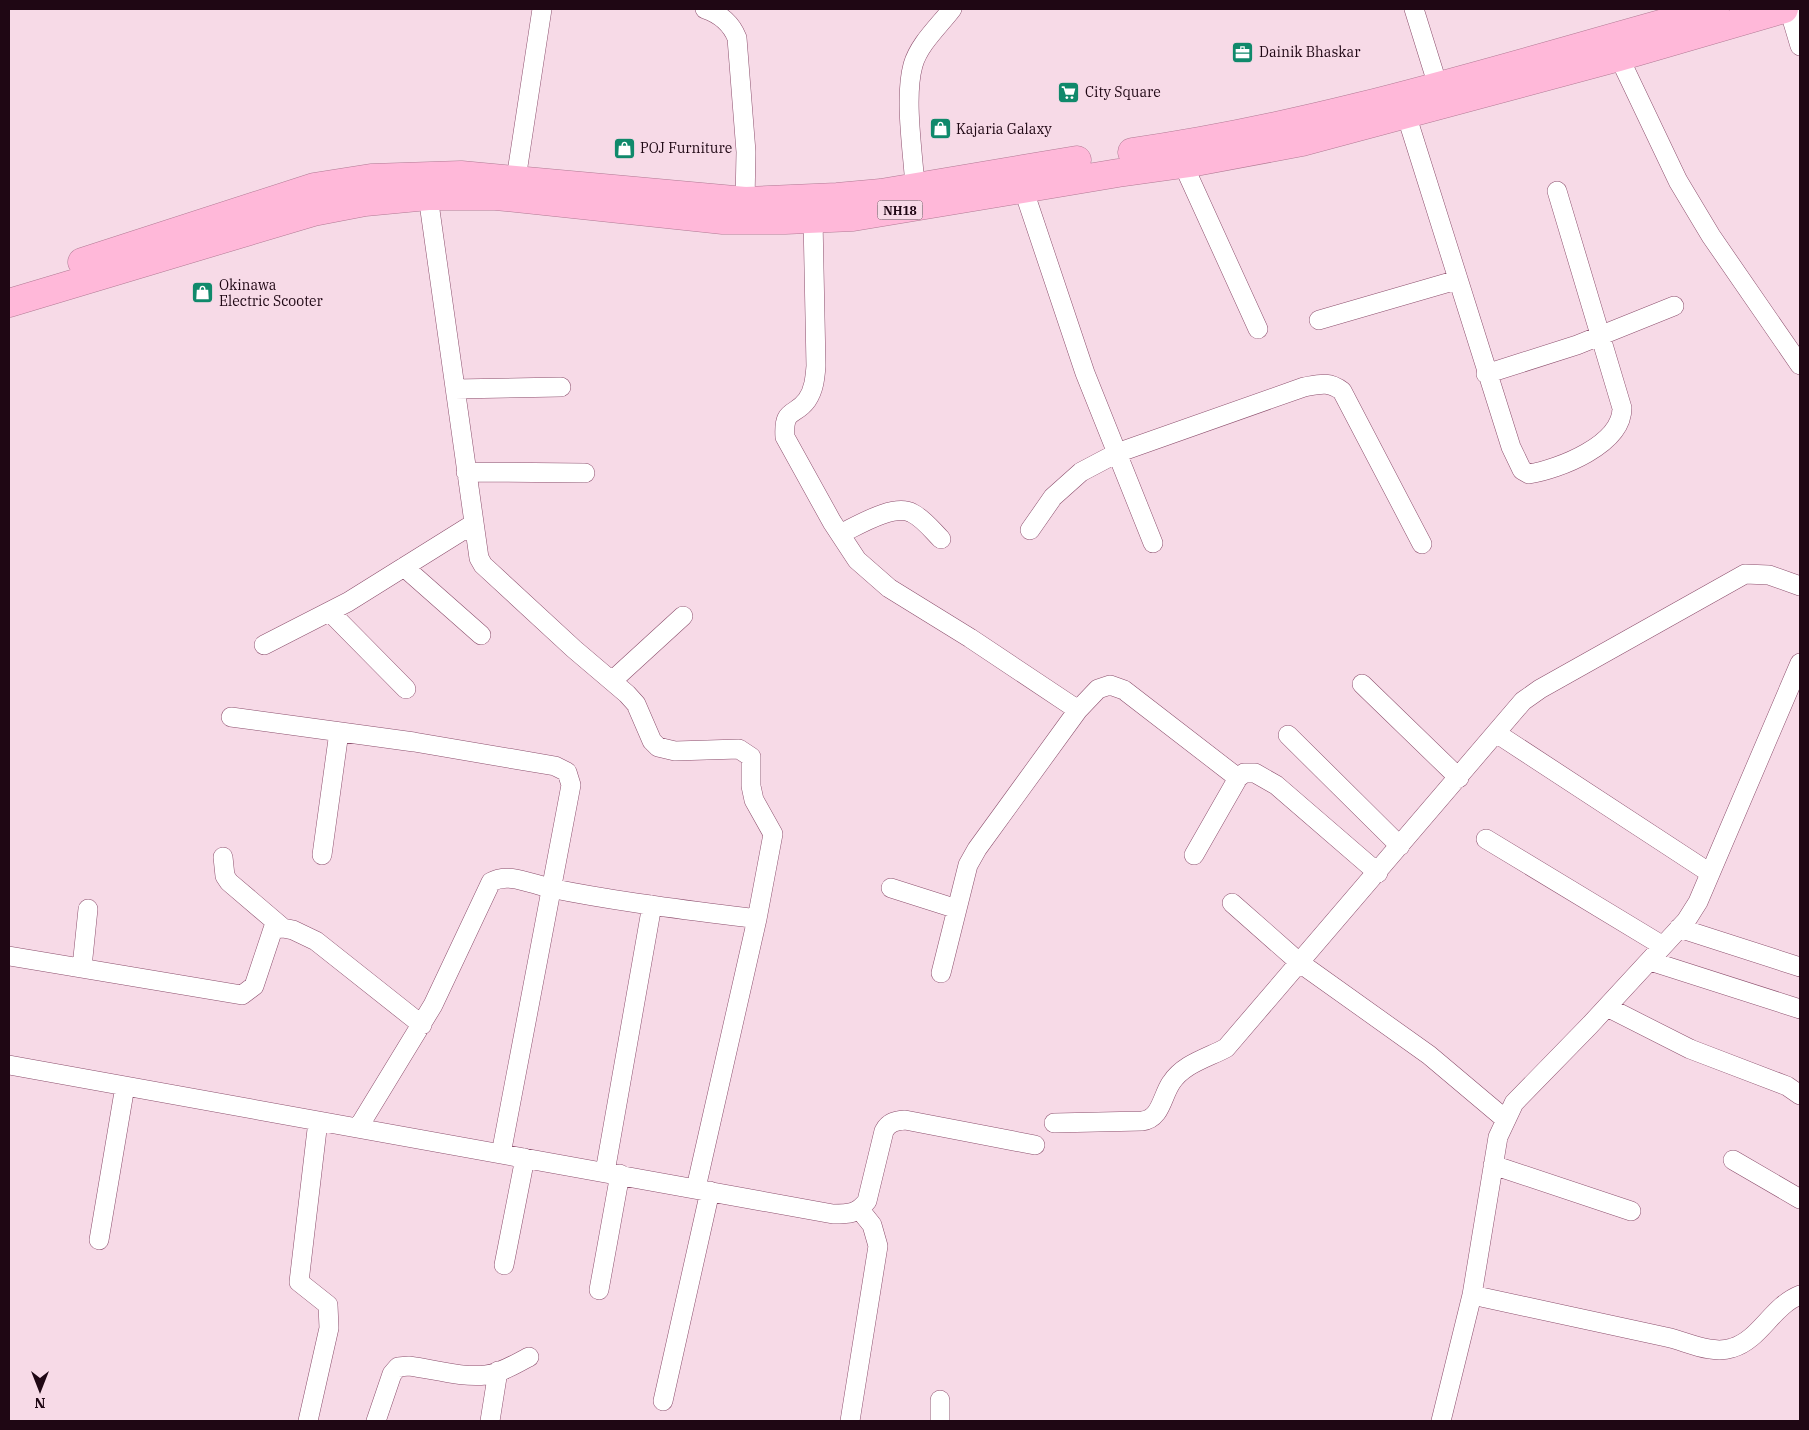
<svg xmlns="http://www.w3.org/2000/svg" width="1809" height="1430" font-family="'IBM Plex Serif',serif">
<rect width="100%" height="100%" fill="#f7dae7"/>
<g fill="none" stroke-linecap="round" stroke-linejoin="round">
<defs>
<path id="street" d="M705,9C720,14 731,23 737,38L746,152L745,201
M1414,9L1438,86
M1789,9L1800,46
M1618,47L1619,57L1678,181L1711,236L1800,365
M1406,114L1511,447L1522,470L1529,474C1559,469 1622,445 1622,408L1557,191
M1183,164L1258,329
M516,179L542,9
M915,187C913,152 904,98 913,65C919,44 939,26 952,9
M1023,188L1085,373L1153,543
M428,196L479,558L483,565L574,649L627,694L636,704L652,741L658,747L675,751L739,749L751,757V786L754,800L773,834L757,919L696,1188
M813,219L816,366C815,378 814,390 807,400C795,417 783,407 785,437L832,522L857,560L889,588L970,638L1078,710
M1319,320L1457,280
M1486,374L1577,345L1674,306
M455,389L561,387
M466,472L585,473
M1030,530L1053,497L1081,472L1117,453L1304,387C1320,384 1329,381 1342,391L1422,544
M840,534C857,526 894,503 912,513C923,518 933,531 941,539
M404,567L481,635
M330,612L406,689
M264,645L348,602L473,524
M612,681L683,616
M1362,684L1459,778
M231,717L414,742L555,766L567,772L571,785L501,1154
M1496,733L1710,873
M1288,735L1400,846
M1486,839L1663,946
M322,855L339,732
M1194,855L1238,778L1244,773H1255L1276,785L1378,873
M223,857L225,876L229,882L283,928
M891,888L957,909
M1232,903L1300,963L1429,1055L1505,1119
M1679,928L1800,967
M9,956L242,995L254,986L273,929L283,928L293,930L316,941L422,1025
M1650,961L1800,1009
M82,967L88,909
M941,973L968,865L977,849L1078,710L1098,689L1110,685L1124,690L1238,778
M1607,1007L1690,1049L1787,1086L1800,1095
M9,1065L833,1214C849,1214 857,1214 867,1201L884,1131C889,1122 895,1121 905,1120L1035,1145
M1054,1123L1142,1121C1161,1119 1162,1096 1171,1083C1183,1064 1207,1058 1226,1048L1523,701L1540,689L1745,574L1769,575L1800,586
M358,1128L433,1005L491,882C508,872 531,884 550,888C618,902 688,910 757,919
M1733,1160L1800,1199
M1493,1165L1631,1211
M605,1172L652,905
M99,1240L125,1086
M504,1265L525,1158
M599,1290L620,1174
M1472,1295C1537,1309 1601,1323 1666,1337C1686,1341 1711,1355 1732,1348C1760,1340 1772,1306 1800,1295
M940,1400V1421
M663,1401L710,1191
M308,1421L329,1328L328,1305L299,1282L318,1121
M376,1421L392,1374L398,1367L409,1366C433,1369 462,1378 486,1375C501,1373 515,1364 529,1357
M490,1421L498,1371
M850,1421L878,1246L872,1225L860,1210
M1441,1421L1472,1295L1498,1137L1514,1103L1590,1025L1686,921L1698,902L1800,663"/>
<path id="highway" d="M1132,152C1331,124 1523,61 1715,9
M82,262L314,187L371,178L461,175L745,201L837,197L881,193L1077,160
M9,303L313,212L365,202L428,196H496L723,220H785L853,217L1118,173L1190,163L1302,142L1619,57L1784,9"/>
</defs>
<use href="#street" stroke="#8c4f6d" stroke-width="20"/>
<use href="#highway" stroke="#b17a94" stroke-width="29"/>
<use href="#street" stroke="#fff" stroke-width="19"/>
<use href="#highway" stroke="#ffb8d9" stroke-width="28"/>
</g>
<defs>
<symbol id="office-square" viewBox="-11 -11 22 22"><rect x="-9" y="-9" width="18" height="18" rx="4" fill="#10896b" stroke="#f7dae7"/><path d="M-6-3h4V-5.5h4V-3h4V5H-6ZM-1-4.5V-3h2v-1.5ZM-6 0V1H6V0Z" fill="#fff"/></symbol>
<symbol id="supermarket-square" viewBox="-11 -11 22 22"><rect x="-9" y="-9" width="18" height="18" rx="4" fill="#10896b" stroke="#f7dae7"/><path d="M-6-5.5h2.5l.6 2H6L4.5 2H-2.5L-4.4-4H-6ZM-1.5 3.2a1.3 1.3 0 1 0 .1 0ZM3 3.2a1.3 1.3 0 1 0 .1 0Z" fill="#fff"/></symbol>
<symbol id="shop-square" viewBox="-11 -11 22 22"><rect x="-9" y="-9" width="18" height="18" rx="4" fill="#10896b" stroke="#f7dae7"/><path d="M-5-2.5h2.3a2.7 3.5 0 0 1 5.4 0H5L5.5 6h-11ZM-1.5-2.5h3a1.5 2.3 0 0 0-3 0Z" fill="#fff"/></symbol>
</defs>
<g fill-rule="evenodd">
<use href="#office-square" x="1230" y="40" width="25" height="25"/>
<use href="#supermarket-square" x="1056" y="80" width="25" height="25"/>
<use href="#shop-square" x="928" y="116" width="25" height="25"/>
<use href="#shop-square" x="612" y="136" width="25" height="25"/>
<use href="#shop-square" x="190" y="280" width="25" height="25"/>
</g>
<g text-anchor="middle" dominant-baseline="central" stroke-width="5" stroke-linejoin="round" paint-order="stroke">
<rect fill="#f7dae7" stroke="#604653" stroke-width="1" x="877.5" y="200.5" width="45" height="19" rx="4"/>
<g font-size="12" font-weight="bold" fill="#1f0714">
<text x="900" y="210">NH18</text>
</g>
<g font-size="14" fill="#1f0714" stroke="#f7dae7" text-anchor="start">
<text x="1259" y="52">Dainik Bhaskar</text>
<text x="1085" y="92">City Square</text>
<text x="956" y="129">Kajaria Galaxy</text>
<text x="640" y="148">POJ Furniture</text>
<text x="219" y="285">Okinawa<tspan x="219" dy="16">Electric Scooter</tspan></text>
</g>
</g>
<rect width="1809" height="1430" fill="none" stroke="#1f0714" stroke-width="20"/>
<g transform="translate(40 1390) rotate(180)" stroke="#f7dae7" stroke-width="4" paint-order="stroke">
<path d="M0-4L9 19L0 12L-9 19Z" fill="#1f0714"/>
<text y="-8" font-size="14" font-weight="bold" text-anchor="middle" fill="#1f0714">N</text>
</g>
</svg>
